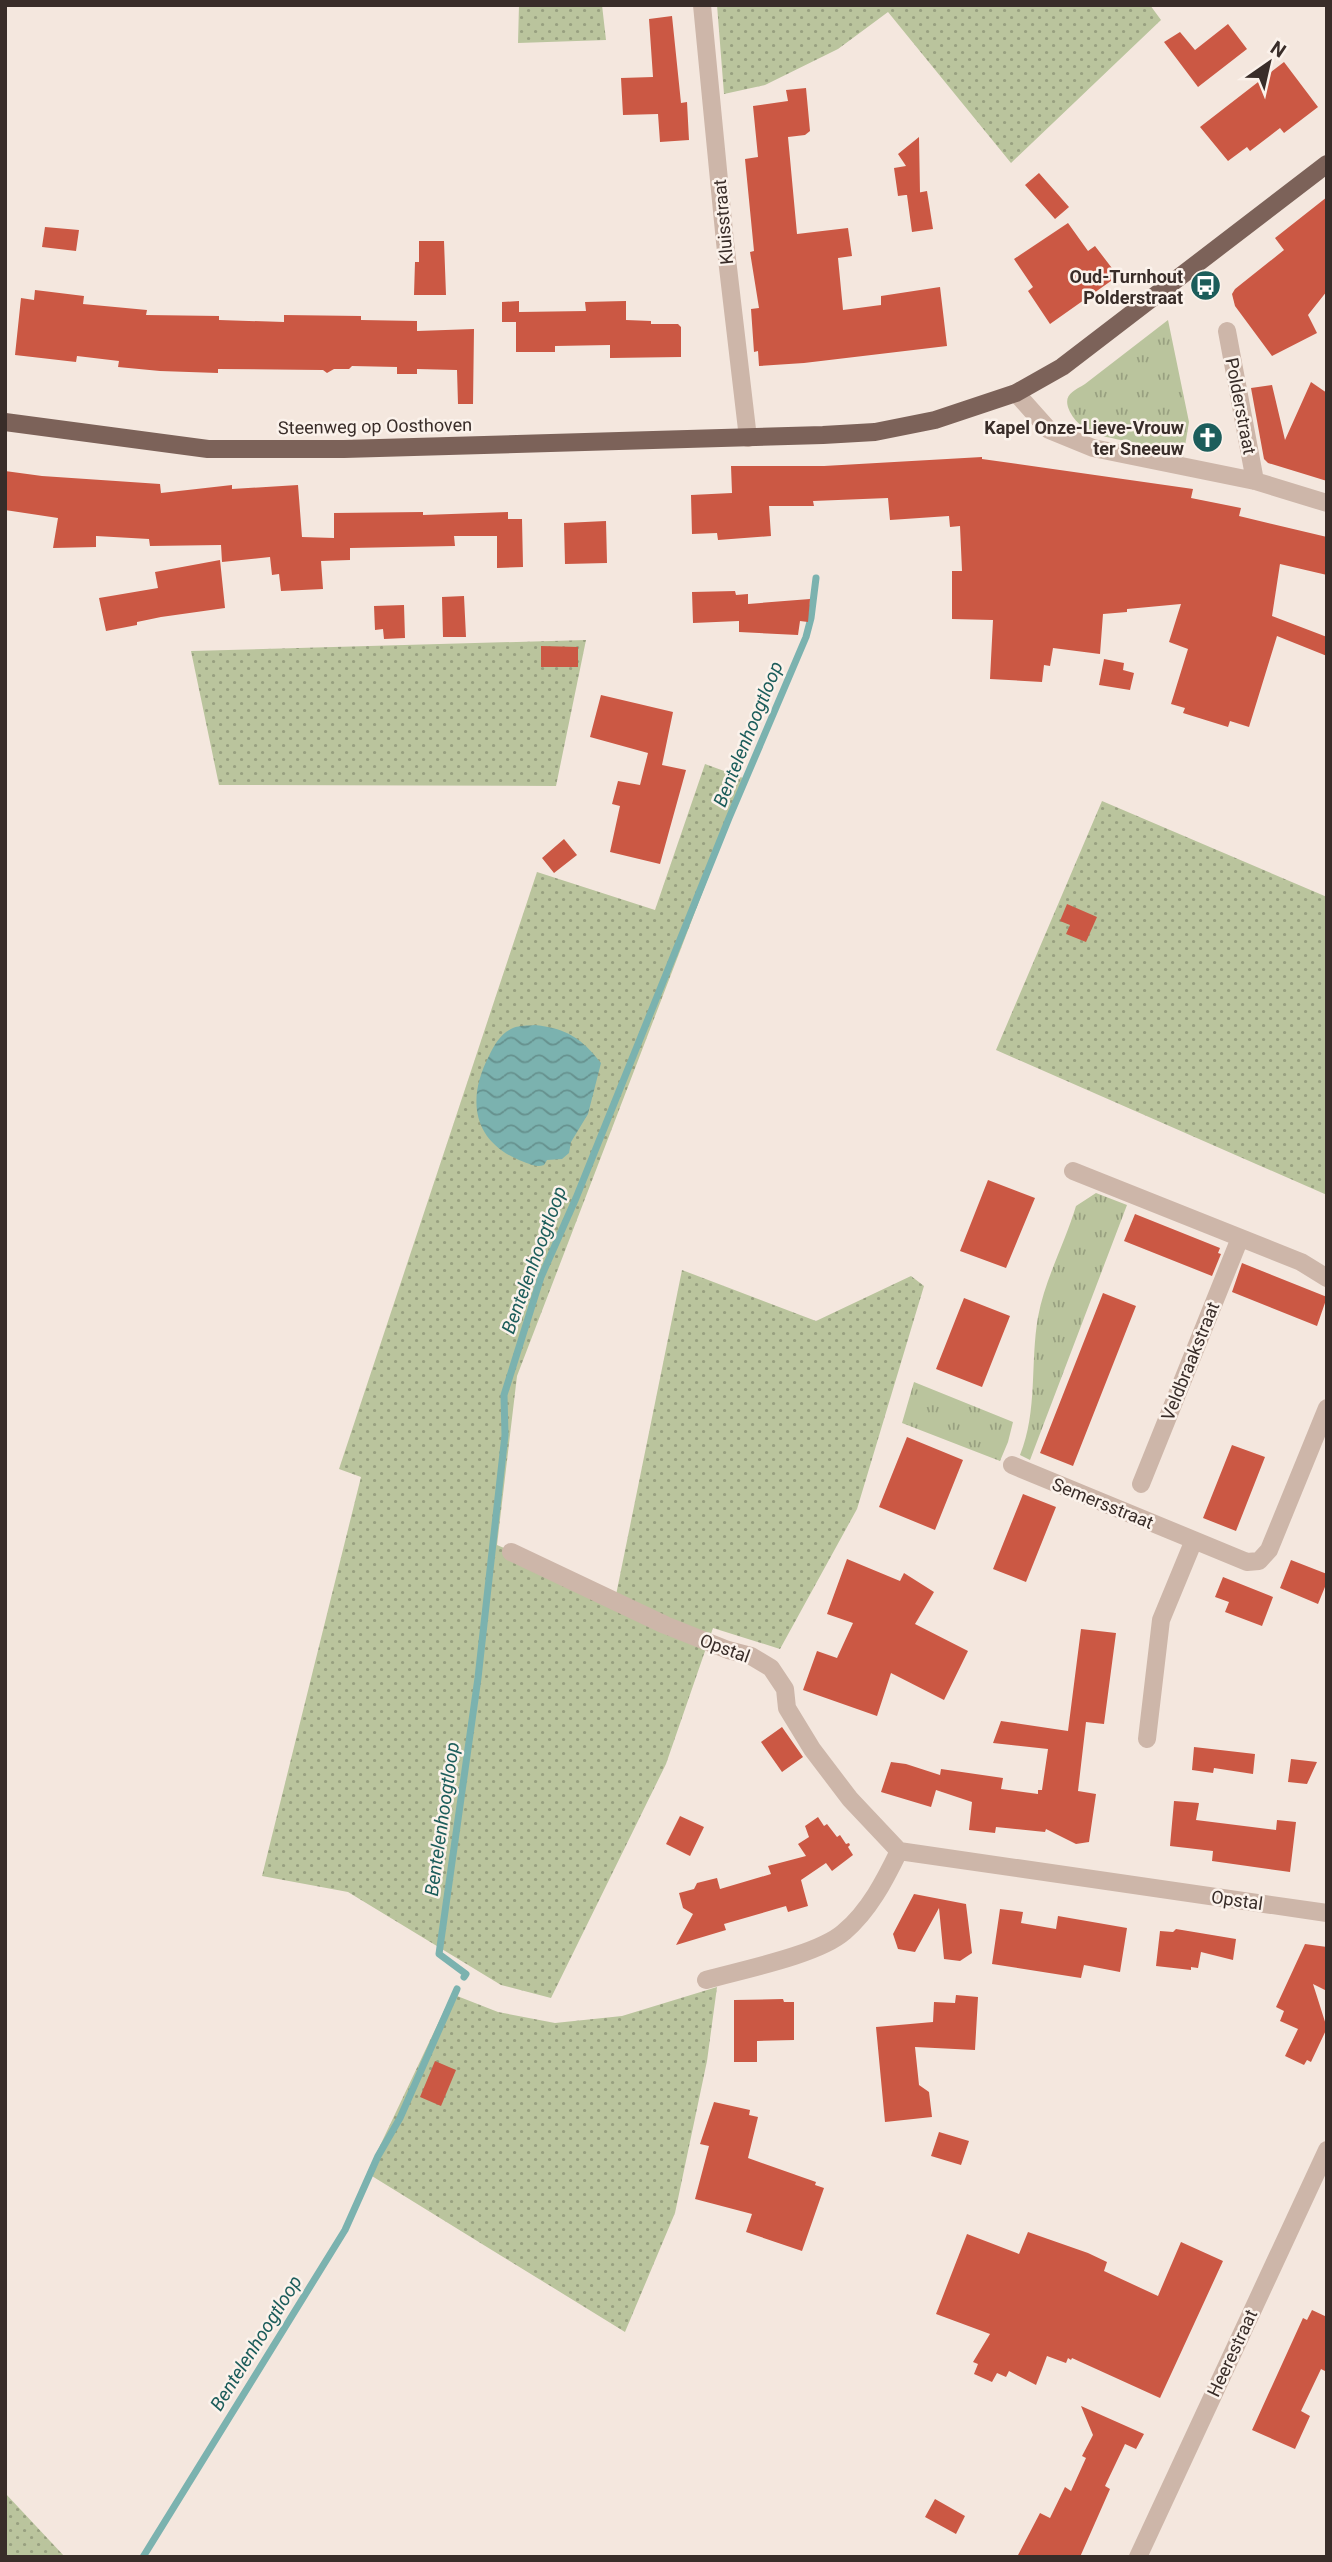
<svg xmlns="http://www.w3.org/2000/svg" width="1332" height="2562" font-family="Roboto,sans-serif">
<defs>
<pattern id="grass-dots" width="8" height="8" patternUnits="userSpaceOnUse" patternTransform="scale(1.75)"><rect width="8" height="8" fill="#bac49d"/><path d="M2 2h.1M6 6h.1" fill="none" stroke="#98a080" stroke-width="1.8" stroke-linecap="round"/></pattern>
<pattern id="park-tufts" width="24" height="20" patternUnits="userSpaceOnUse" patternTransform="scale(1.75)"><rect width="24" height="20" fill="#bac49d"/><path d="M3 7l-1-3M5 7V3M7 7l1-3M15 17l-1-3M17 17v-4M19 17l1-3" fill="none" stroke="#98a080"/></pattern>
<pattern id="water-waves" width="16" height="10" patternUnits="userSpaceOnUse" patternTransform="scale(1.75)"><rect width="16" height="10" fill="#7bb2af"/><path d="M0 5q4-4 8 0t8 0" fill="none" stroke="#66918e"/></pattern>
</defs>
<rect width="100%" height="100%" fill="#f4e7de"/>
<path fill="url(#grass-dots)" d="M519,5H602L606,40L518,43Z
M717,5H1150L1161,20L1011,163L888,12L838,49L765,85L724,94Z
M586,640L556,786L219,785L191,651Z
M705,764L746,779L517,1376L497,1545L616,1595L682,1270L816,1321L911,1276L924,1286L857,1509L780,1649L713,1628L666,1764L551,1998L501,1985L348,1892L262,1876L361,1477L339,1469L537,872L655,910Z
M1102,801L1327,897V1195L996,1050Z
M717,1987L707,2061L675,2213L625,2332L367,2173L452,1994L498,2012L555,2023L622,2016Z
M5,2493L65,2557H5Z"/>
<path fill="url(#park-tufts)" d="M1168,320L1189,422L1183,458C1169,456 1156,448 1142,444C1117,438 1083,438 1070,412C1062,395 1072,392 1085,384Z
M1096,1193L1127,1205L1030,1460L1020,1455C1038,1411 1030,1362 1038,1317C1045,1279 1065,1243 1076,1206Z
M914,1382L1013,1422L1008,1442L1000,1461L902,1423Z"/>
<path fill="url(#water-waves)" d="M535,1025C568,1029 581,1038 601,1063L588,1114L571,1142L569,1153L562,1159L547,1160L544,1165C535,1168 528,1163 519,1160C472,1140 467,1098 489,1056C494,1045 501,1033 513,1028C520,1025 528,1026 535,1025Z"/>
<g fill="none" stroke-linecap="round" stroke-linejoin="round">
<path stroke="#7bb2af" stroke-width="7" d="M464,1977L466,1974L439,1954L478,1678L505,1435L504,1395L541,1277L576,1198L729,818L806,637L811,618L816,578
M143,2557L345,2230L378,2156L400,2118L457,1989"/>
</g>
<path fill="#cb5844" d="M672,16L681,103L687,102L689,140L660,142L658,114L623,115L621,78L653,77L649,19Z
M1228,24L1247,49L1198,87L1164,42L1180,32L1195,50Z
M1284,62L1318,107L1284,133L1280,128L1250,151L1247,147L1228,161L1200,127Z
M806,88L810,131L805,135L788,137L797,234L848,228L852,256L838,258L843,310L881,305V296L940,287L947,346L804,363L759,366L758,351L754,352L751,309L759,308L750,252L754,251L745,159L758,157L753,106L788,101L786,90Z
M919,137L920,193L898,196L894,168L906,166L898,154Z
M1039,173L1069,207L1055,219L1025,185Z
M927,191L933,229L912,232L907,195Z
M1327,197V291L1308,315L1317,333L1272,356L1235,306L1232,294L1235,289L1284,250L1275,238Z
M1068,223L1088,251L1095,246L1118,276L1050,324L1028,291L1033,287L1014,259Z
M45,227L79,230L76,251L42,247Z
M419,241H444L446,295H414L415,262H419Z
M35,290L84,296L83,304L147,310L146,315L219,316V320L284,322V315L361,316V320L417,321V331L474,329L473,404H458L457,370L417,369V374H397V367L352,366L349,369H334L327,373L323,370L218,369V373L160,371L118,367L119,361L77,356L76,362L15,355L21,298L34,300Z
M519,301V312L586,311L585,302L626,301V320L651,321V324H678L681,327V357L610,358V345L555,346V352H516V322H502V302Z
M1311,382L1327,393V481L1268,463L1264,459L1251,388L1272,385L1285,440Z
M982,457V459L1193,489L1191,498L1241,508L1239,516L1327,537V575L1280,564L1272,616L1327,637V656L1277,636L1249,727L1230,721L1228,727L1183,713L1185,708L1171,704L1188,649L1169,642L1181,604L1127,609V612L1103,614L1100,654L1053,648L1050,666L1044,665L1042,682L990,679L993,620L952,619V571H962L960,526L950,527L949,516L890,520L888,498L813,501L814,506H769L771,536L718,540L717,533L692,534L691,495L732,493L731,466H824Z
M5,471L42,476L160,484L161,493L232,485V489L298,485L302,537L334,538V513L423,512V515L508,512V519H522L523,567L497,568V536H454L455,546L350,548V560L321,561L323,589L281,591L279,574L272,575L270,557L222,562L221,545L150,546L149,539L96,536V547L53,548L58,518L5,510Z
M606,521L607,563L565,564L564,523Z
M220,560L225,608L161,617L137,622V625L106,631L99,598L158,588L155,572Z
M735,591L736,595L748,594V604L810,599L808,622L800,621L798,635L739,632V621L693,623L692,592Z
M464,596L466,637H443L442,597Z
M404,605L405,638L384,639L383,629L375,630L374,606Z
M541,646L578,647V667H541Z
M1104,659L1124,663L1123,670L1134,673L1130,690L1099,685Z
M601,695L673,712L662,765L686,770L660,864L610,852L620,806L612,804L618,781L640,785L648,753L590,737Z
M564,839L577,855L554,873L542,858Z
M1067,904L1097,917L1086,942L1066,934L1070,925L1060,921Z
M988,1180L1035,1198L1006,1268L960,1251Z
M1135,1214L1220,1248L1218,1253L1221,1254L1212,1276L1124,1241Z
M1242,1263L1327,1297L1317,1326L1232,1292Z
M1103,1293L1136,1306L1073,1466L1040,1453Z
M964,1298L1010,1316L982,1387L936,1369Z
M907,1437L963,1460L935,1530L879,1507Z
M1232,1445L1265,1457L1236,1531L1203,1518Z
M1023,1494L1056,1507L1026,1582L993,1569Z
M847,1559L900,1581L904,1573L934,1592L915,1624L968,1651L944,1700L891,1673L877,1716L803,1690L817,1651L837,1658L853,1623L827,1614Z
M1291,1560L1327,1574V1582L1318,1604L1280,1588Z
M1223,1577L1273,1597L1262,1626L1225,1612L1229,1602L1215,1597Z
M1081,1629L1116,1633L1104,1724L1086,1722L1078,1791L1096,1794L1089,1842L1076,1844L1046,1829L1045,1832L996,1827L995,1833L969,1830L972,1802L936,1790L931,1807L881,1792L891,1762L906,1764L940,1775L941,1769L1003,1778L1001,1789L1038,1794V1790H1042L1048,1749L993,1743L1001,1721L1068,1731Z
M782,1727L803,1757L782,1772L761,1742Z
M1194,1747L1255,1754L1253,1774L1214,1768L1213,1773L1192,1770Z
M1291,1759L1317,1762L1307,1784L1288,1782Z
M1174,1801L1199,1803L1196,1820L1276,1830L1277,1820L1296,1822L1290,1872L1212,1861L1213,1851L1170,1846Z
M680,1816L704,1827L690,1856L666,1844Z
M818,1817L824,1826L827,1824L837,1837L840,1835L846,1844L849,1843L850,1845L848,1847L853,1855L832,1871L826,1863L801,1880L808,1906L788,1912L786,1906L724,1924L726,1930L676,1945L693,1914L683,1908L679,1893L694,1889L697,1883L717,1878L720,1889L771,1874L768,1866L806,1856L798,1844L809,1837L805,1826Z
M914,1894L966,1904L972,1953L960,1961L944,1959L939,1908L915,1952L898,1949L893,1934Z
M1000,1909L1023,1912L1021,1923L1056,1929L1058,1916L1127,1928L1120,1972L1084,1965L1081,1978L992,1964Z
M1176,1929L1236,1939L1233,1960L1201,1952L1198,1968L1191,1967V1970L1156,1966L1160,1931L1173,1932Z
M1305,1944L1327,1947V1991L1313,1984L1327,2028L1311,2062L1307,2060L1304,2065L1285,2056L1298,2029L1280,2021L1284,2011L1276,2007Z
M956,1995L978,1997L975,2050L915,2047L919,2085L929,2092L932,2117L885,2122L876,2027L933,2022L934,2002L955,2003Z
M783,1999L784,2002H794V2040L757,2041V2062H734V2000Z
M435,2061L456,2070L441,2106L420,2097Z
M714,2102L750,2110L749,2115L758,2117L748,2158L816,2182L815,2185L824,2188L802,2251L746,2232L752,2214L695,2199L709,2146L700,2144Z
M939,2132L969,2141L961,2165L931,2156Z
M1028,2232L1088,2253L1107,2262L1104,2271L1158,2296L1181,2242L1223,2261L1160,2398L1072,2358L1071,2360L1068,2358L1066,2363L1047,2356L1036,2385L1009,2371L1006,2377L997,2373L992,2382L974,2374L978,2364L973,2362L990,2334L936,2314L967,2234L1019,2254Z
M1312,2310L1327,2317V2372L1321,2369L1301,2411L1310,2416L1295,2449L1252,2430L1303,2318L1307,2320Z
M1081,2406L1144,2434L1136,2449L1125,2444L1105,2486L1110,2489L1080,2557H1017L1040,2513L1050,2518L1065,2487L1071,2491L1086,2458L1082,2456L1093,2435Z
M935,2499L965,2516L956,2534L925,2517Z"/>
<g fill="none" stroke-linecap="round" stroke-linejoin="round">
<path stroke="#cdb6a9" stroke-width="18" d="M702,5L725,242L748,438
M1227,331L1255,481
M1016,393L1049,430L1093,448L1255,481L1327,503
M1073,1171L1301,1262L1327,1278
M1012,1465L1247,1562L1259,1561L1269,1550L1327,1408
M1141,1484L1240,1238
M511,1552L665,1625L728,1650L751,1656L771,1668L785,1689L787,1708L812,1749L850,1799L899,1851
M1147,1739L1161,1620L1194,1540
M706,1980C741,1970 818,1955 844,1932C869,1911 885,1880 899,1851L1327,1913"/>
<path stroke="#cdb6a9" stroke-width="18" d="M1138,2557L1327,2150"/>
<path stroke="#7c6259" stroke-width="18" d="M5,422L208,449H344L823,435L875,432L935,420L1016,393L1062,367L1327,164"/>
</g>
<defs>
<symbol id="bus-disc" viewBox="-11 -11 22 22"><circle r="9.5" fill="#1c5d5b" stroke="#fbf2eb"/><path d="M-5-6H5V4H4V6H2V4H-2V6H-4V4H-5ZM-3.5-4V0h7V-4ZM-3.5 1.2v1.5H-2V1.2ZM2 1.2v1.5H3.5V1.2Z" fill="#fff"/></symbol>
<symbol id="church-disc" viewBox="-11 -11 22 22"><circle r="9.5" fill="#1c5d5b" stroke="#fbf2eb"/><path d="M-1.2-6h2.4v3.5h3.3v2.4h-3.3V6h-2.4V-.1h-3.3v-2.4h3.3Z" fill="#fff"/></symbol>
</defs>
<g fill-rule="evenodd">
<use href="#bus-disc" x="1188" y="268" width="35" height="35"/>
<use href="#church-disc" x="1190" y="420" width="35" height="35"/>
</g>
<g text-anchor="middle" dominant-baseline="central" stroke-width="5" stroke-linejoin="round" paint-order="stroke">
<g font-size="18" fill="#392d29" stroke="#fbf2eb">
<text transform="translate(723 222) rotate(-95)">Kluisstraat</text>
<text transform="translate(1241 406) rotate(79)">Polderstraat</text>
<text transform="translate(375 426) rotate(-1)">Steenweg op Oosthoven</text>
<text transform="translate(1190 1361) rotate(-68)">Veldbraakstraat</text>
<text transform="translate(1103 1503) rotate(22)">Semersstraat</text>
<text transform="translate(725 1648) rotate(20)">Opstal</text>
<text transform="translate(1237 1900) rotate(8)">Opstal</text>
<text transform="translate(1232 2353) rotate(-65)">Heerestraat</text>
</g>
<g font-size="18" font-weight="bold" fill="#392d29" stroke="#fbf2eb" text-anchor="end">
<text x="1183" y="276">Oud-Turnhout<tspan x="1183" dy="21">Polderstraat</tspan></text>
<text x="1184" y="427">Kapel Onze-Lieve-Vrouw<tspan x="1184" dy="21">ter Sneeuw</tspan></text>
</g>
<g font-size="19" font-style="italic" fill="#1c5d5b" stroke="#fbf2eb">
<text transform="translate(748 734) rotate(-68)">Bentelenhoogtloop</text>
<text transform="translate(534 1260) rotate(-70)">Bentelenhoogtloop</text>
<text transform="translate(442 1819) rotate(-82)">Bentelenhoogtloop</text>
<text transform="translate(256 2343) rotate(-58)">Bentelenhoogtloop</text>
</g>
</g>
<rect width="1332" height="2562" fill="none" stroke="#392d29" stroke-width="14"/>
<g transform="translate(1269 63) rotate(34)" stroke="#fbf2eb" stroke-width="5" paint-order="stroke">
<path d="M0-5L12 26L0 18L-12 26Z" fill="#392d29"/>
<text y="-10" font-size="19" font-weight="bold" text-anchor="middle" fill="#392d29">N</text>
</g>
</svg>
